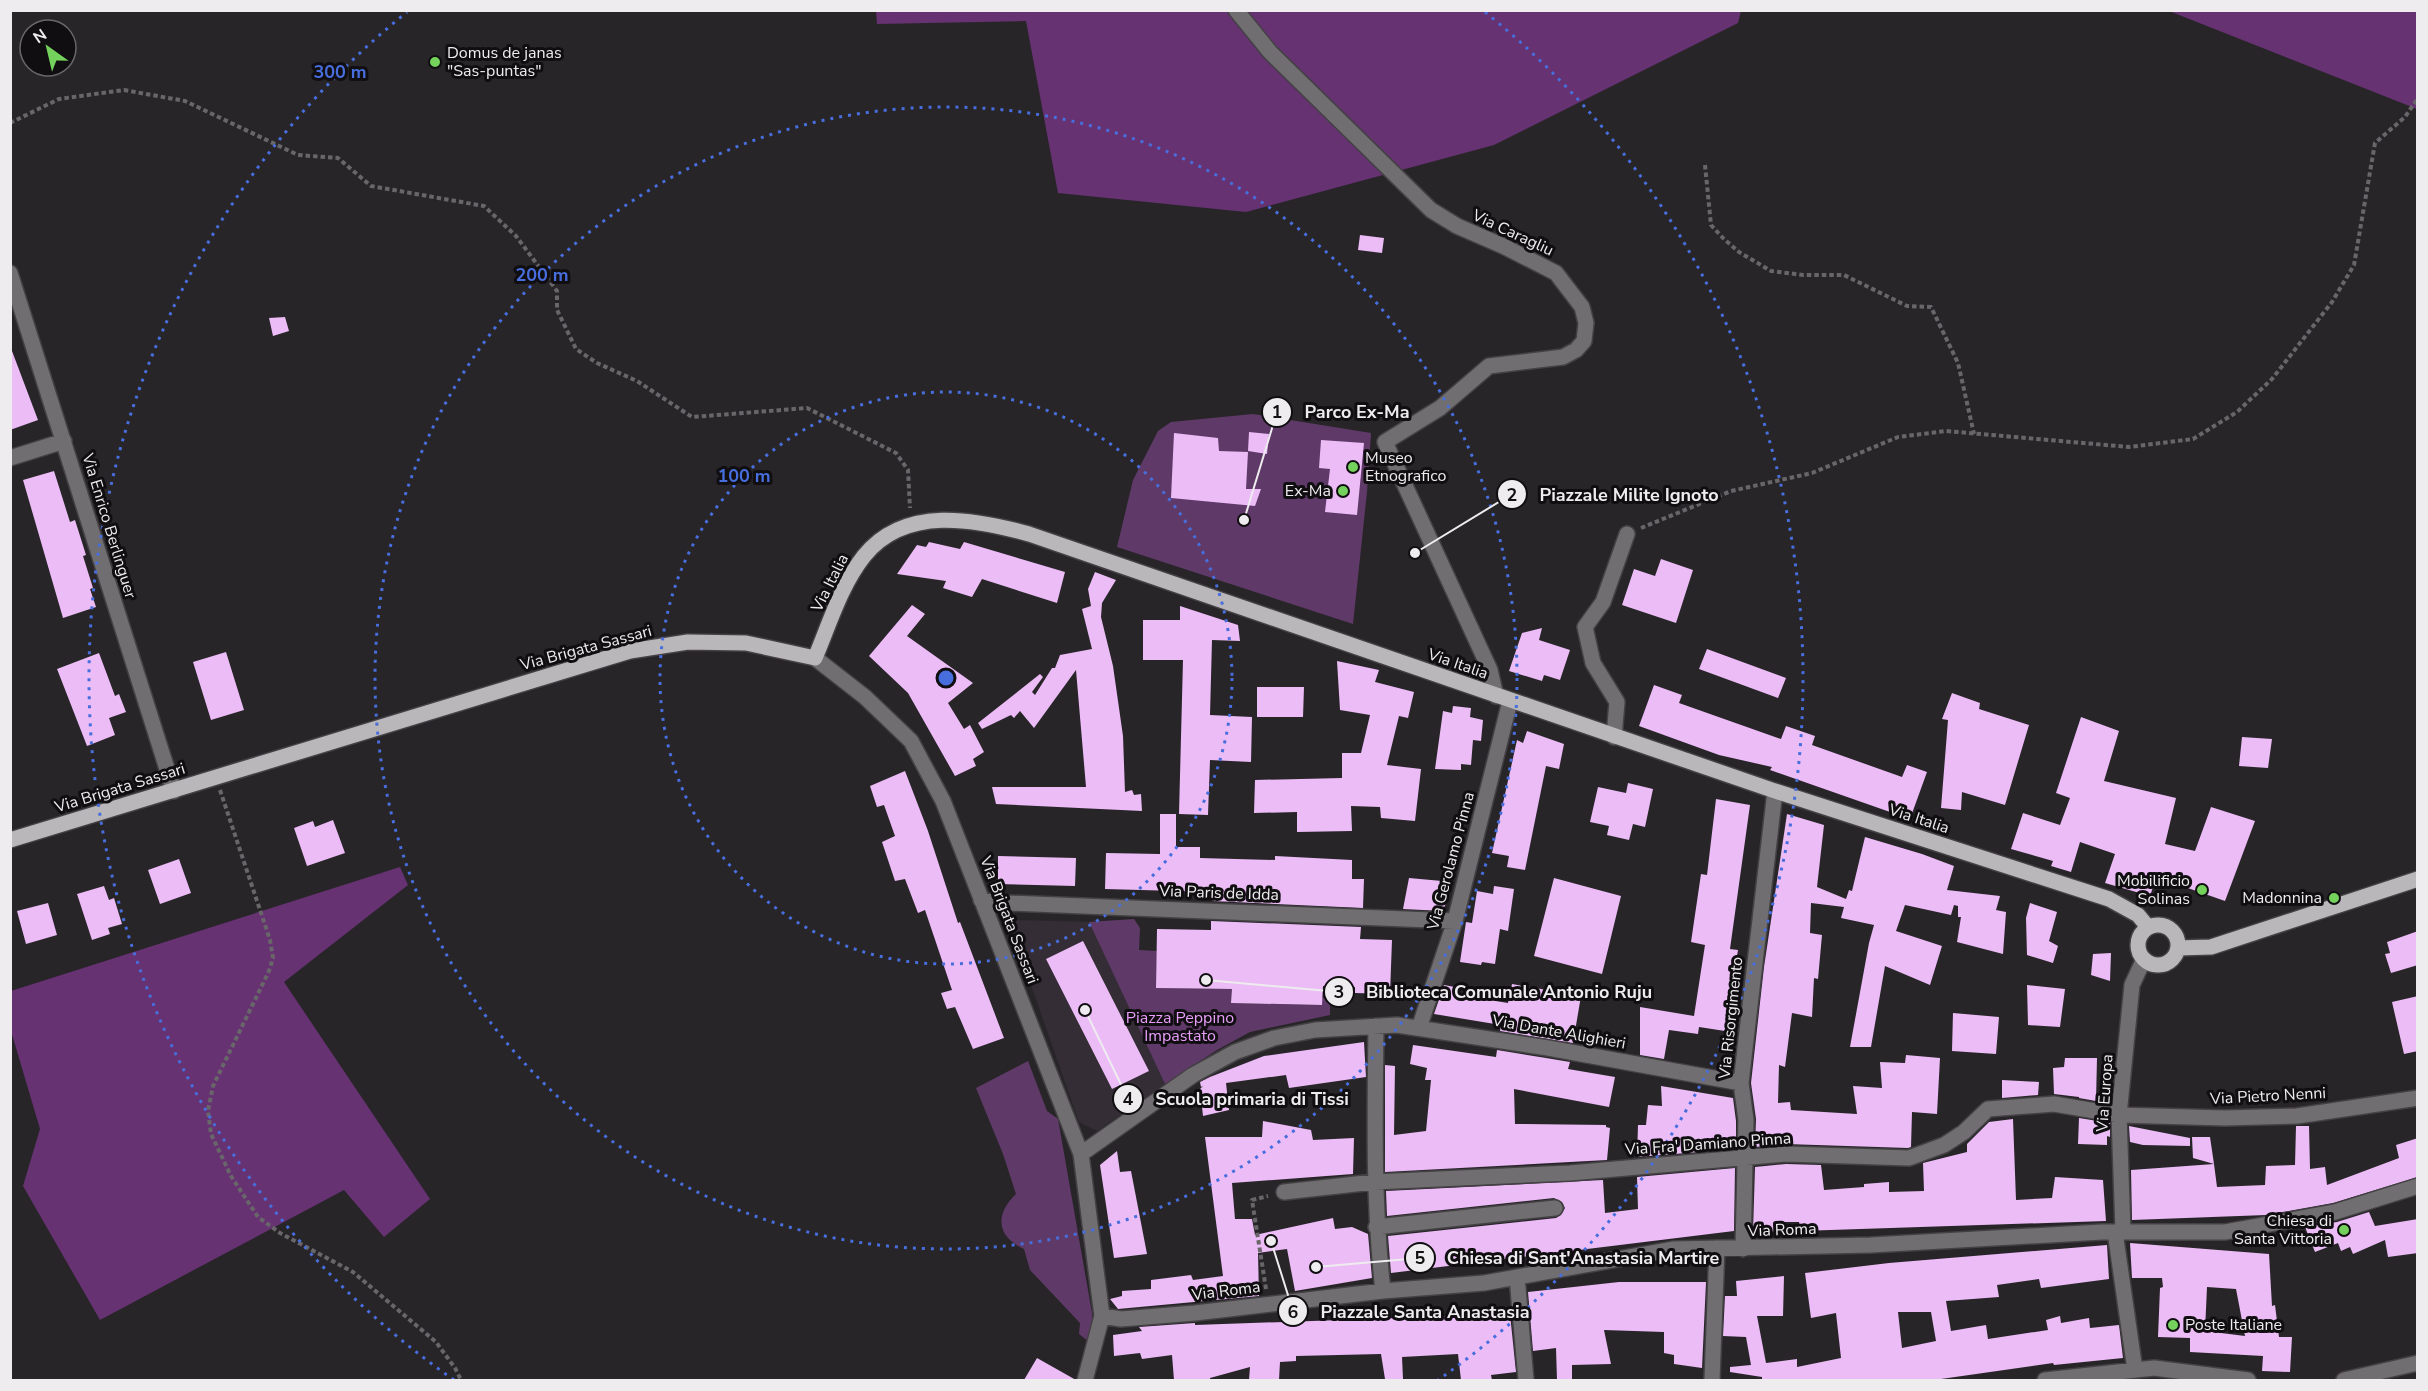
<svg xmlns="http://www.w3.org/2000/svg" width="2428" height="1391" font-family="'Nunito Sans',sans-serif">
<rect width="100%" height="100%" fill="#282529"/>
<path fill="#342d36" d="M1017,920L1089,922L1165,1084L1097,1131L1079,1122L1014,936L1013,924Z"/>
<path fill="#5f3a68" d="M1253,414L1371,433L1367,492L1353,624L1117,547L1133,480L1158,431L1171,422Z
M1134,919L1140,928L1139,950L1157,951L1156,988L1232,989V1003L1322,1005V998H1330V1015L1250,1032L1217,1050L1165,1084L1089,922Z
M1028,1061L1047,1111L1058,1119L1092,1313L1093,1328L1088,1341L1079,1334L1080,1323L1030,1270L1024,1249C997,1237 994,1215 1016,1194L1003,1154L976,1088Z"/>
<path fill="#663272" d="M876,11H1741L1738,23L1494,145L1246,212L1058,193L1026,21L877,24Z
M2169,11H2417V109Z
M400,867L408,885L284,982L430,1199L384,1237L344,1190L100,1320L23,1186L40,1129L11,1031V991Z"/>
<path fill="#ecbcf7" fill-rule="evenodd" d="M1360,235L1384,238L1382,253L1358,250Z
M285,317L289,331L273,336L269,318Z
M10,351H12L38,420L10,430Z
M1249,432L1269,434L1267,454L1248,451Z
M1174,433L1218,438L1219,451L1248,452L1246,489H1261L1255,506L1171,498Z
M1321,440L1364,443L1357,515L1325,512L1330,469L1319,468Z
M54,471L70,522L75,520L86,555L83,556L93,588L90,589L96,607L63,618L23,480Z
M929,542L960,549L964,542L1065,572L1057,603L982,579L972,597L943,588L946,581L897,574L917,545L926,547Z
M1661,559L1693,570L1676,623L1622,605L1634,569L1655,576Z
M1095,572L1116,580L1102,603L1101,617L1113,666L1123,736L1125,792L1132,790L1134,795L1141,794L1142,811L996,804L992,787H1086L1076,670L1034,728L1020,711L1014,718L1011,715L982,729L978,723L1040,674L1043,677L1032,692L1035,695L1052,668H1055L1060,655L1092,649L1082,609L1091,606L1088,589Z
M912,605L925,614L907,636L973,683L948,703L964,729L970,725L984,752L973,759L976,766L955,776L908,693L869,656Z
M1180,606L1238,625L1240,641L1212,640L1210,715L1252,717L1251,762L1210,760L1208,815L1179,814L1183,660H1143V620H1180Z
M1542,628L1539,640L1570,650L1560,680L1544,675L1542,681L1509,671L1522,633Z
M1707,649L1786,678L1778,698L1699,669Z
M226,652L244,710L211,720L193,662Z
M99,653L115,696L119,694L126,712L109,718L115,735L87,746L57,669Z
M1337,661L1379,670L1375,682L1414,692L1408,718L1399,716L1387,765L1421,769L1415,821L1381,818L1380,807L1351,806L1352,831L1297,832V812L1254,813L1255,780L1342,778V753H1361L1370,715L1340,710Z
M1654,685L1682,695L1679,703L1781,739L1786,726L1815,736L1812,745L1902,777L1907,765L1927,772L1910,819L1770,770L1772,767L1719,755L1639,726Z
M1257,687H1304L1303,717H1257Z
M1952,693L1980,703L1979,709L2029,725L2005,805L1962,792L1961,810L1941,808L1948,720L1942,719Z
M1453,706L1471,708L1470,717L1483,720L1481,741L1473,740L1471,765L1461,764V770L1435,769L1443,711L1452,713Z
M2081,717L2119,731L2104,781L2176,798L2165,844L2195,851L2211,807L2255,821L2225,901L2159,878L2158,885L2154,884L2150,896L2105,883L2115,854L2080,842L2071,872L2051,866L2053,861L2011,849L2023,813L2060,825L2070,798L2056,793Z
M1527,731L1564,744L1559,769L1546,766L1525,870L1507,867L1509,856L1492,853L1517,740L1523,743Z
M2242,737L2272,739L2268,768L2239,766Z
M905,771L928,831L958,923L960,922L1004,1038L973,1049L955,1007L947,1009L941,993L952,990L925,910L918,913L905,879L895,881L882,842L895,836L884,805L877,807L870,786Z
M1628,783L1653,789L1645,827L1633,824L1629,840L1607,835L1609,826L1590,822L1598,787L1626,793Z
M1716,799L1750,805L1730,949L1738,950L1725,1031L1699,1027L1698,1034L1669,1030L1664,1059L1640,1055V1007L1694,1016L1705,945L1691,942L1701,874L1707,875Z
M1160,814H1176V847H1200V858L1275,860V856L1352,860V879H1364L1363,908L1212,901V892L1105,889L1106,853L1160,854Z
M1787,814L1824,825L1817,887L1846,899L1849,890L1852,891L1865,837L1922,854L1954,866L1947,890L2000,896L1996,910L2006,912L2003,954L1957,942L1961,917H1958V906L1954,905L1951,915L1905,905L1896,931L1942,946L1930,985L1885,966L1871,1047H1850L1869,943L1874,925L1841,918L1844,907L1811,903L1810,933L1822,935L1818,979L1814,978L1812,1017L1792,1013L1785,1067L1779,1065L1778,1103L1790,1102L1791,1110L1857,1114L1853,1086L1882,1088L1880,1062L1905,1063L1906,1055L1940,1058L1937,1114L1912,1112L1911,1147L1908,1148L1786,1144L1755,1147L1756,1119L1751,1083L1764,967Z
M333,820L345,853L307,866L294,828L313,821L315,827Z
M998,856L1076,858L1075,886L998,884Z
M179,859L191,893L160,904L148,870Z
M1409,878L1453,882L1443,911L1403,909Z
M1554,878L1621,896L1602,974L1534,956Z
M104,886L109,900L114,898L122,924L108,928L110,934L92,940L77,894Z
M1494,886L1514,889L1508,931L1500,929L1495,964L1482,962L1481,965L1460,962L1466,922L1472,923L1477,891L1493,894Z
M48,903L57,935L26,944L17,911Z
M2030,903L2057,912L2049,941L2058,946L2053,963L2027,955L2026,918Z
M1211,921L1361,927L1360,939L1392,940L1390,994L1355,993V987L1323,986L1322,1005L1231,1003L1232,989L1156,988L1157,929L1211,930Z
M2418,931V965L2391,973L2385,954L2390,953L2387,942Z
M1083,941L1149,1071L1112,1089L1046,959Z
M2111,953L2110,981L2091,975L2093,954Z
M1512,984L1581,996L1573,1043L1500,1031L1501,1025L1434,1014L1444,985L1460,988L1459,995L1508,1003Z
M2027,985L2065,989L2060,1027L2028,1025Z
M2418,996V1051L2404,1054L2392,1002Z
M1953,1013L1999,1017L1996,1054L1952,1051Z
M1364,1042L1366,1077L1289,1088L1286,1075L1226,1083L1229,1110L1203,1116L1200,1089L1203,1086L1201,1087L1200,1082L1210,1077L1264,1056Z
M1413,1045L1496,1057L1497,1050L1546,1058L1570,1062L1568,1069L1615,1077L1609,1107L1514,1089L1515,1124L1606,1125V1127L1610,1128L1607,1160L1385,1172V1065L1395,1066L1394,1135L1426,1131L1431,1080H1425L1427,1068L1410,1064Z
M2065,1058H2097L2096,1101L2079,1098V1097L2054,1094L2053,1068L2064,1067Z
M2002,1080L2039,1082L2038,1095L2002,1098Z
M1661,1086L1733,1098L1736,1121V1149L1637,1157L1638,1125H1646L1648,1105L1662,1106Z
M2079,1118L2110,1123V1137L2107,1136V1145L2078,1144Z
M2013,1119L2016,1200L2052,1198L2055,1177L2103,1180L2106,1221L1800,1231L1799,1222H1785V1231L1753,1232L1755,1167L1786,1164L1821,1165L1824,1190L1864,1187V1184L1889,1182V1192L1924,1191L1923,1163L1967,1152V1144L1989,1122Z
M1263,1121L1311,1130L1313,1140L1354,1138L1353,1174L1232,1183L1235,1219H1252L1255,1235L1333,1218L1335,1229L1352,1227L1368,1234L1372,1278L1295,1291L1287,1249L1258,1253L1259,1296L1118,1309L1110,1299L1122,1296V1291L1151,1289V1280L1191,1275L1193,1280L1223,1276L1205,1137H1262Z
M2129,1126L2190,1138V1146L2143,1145L2130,1142Z
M2296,1126H2309L2310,1169L2325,1167L2327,1185L2399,1158L2396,1145L2418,1138V1177L2333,1203L2266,1215L2132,1220L2131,1170L2214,1164L2217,1187L2265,1185L2266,1166L2295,1165Z
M2192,1137H2210L2214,1164L2193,1158Z
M1117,1151L1120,1172L1131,1171L1147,1254L1114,1258L1100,1165Z
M1735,1168L1734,1231L1391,1273L1388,1236L1556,1218L1561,1215L1565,1208L1562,1202L1554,1198L1387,1216L1386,1191L1603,1180L1605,1213L1638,1209L1637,1177Z
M2369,1212L2375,1226L2418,1219V1253L2388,1257L2385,1240L2353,1254L2350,1247L2341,1251L2338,1243L2315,1252L2305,1227L2337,1222Z
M2130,1243L2269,1254L2272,1306L2275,1305L2279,1337H2292L2290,1372L2262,1371L2263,1356L2190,1352V1338L2158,1337L2160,1288L2163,1287L2162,1278H2132ZM2207,1287L2236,1289L2245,1336L2205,1331Z
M2107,1245L2109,1279L2041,1288L2039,1279L1997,1285L1999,1297L1946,1301L1951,1331L1986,1325L1988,1339L2048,1330L2046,1320L2060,1316L2061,1323L2089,1318L2090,1328L2119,1325L2123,1358L2054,1365L2053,1363L1934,1380H1762V1377L1730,1372V1367L1751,1365L1746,1337L1723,1336L1725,1296H1737L1736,1281L1784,1276L1783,1316H1757L1766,1363L1797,1359V1367L1841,1358L1836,1313L1811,1318L1805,1273L1889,1263ZM1898,1312H1931L1936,1341L1902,1348Z
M1619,1282H1706L1702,1368L1674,1364V1355L1664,1353V1332L1604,1330L1611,1364L1572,1365V1380H1557L1556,1348L1533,1351L1528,1292Z
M1510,1314L1516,1372L1491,1375L1492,1380H1461L1458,1354L1402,1357L1403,1379H1385L1381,1354L1296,1356V1361L1280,1362L1279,1380H1249L1250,1367L1210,1378V1380H1174L1172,1355L1142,1359L1140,1353L1114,1356L1113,1335L1142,1331L1139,1327L1195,1323V1325Z
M1037,1358L1076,1380H1024Z"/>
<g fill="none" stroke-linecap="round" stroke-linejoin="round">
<defs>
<path id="minor" d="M1236,10L1270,52L1431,210L1457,226L1503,246L1556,273L1582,307L1586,323L1584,341L1576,350L1563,357L1489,366L1440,408L1385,442L1490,670L1496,696
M10,273L174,791
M10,458L64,441
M815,658L865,697L911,741L943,801L1081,1154L1102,1316L1085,1380
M1614,737L1617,702L1593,663L1585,627L1603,602L1627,534
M981,900L1007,903L1455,921
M1376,1026C1375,1116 1373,1201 1383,1291
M1419,1028L1455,921L1510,701
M1081,1154L1193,1075L1235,1052L1274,1038L1315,1030L1397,1025L1548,1048L1741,1083
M1284,1192L1374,1182L1570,1173L1786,1154L1909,1158L1944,1145L1964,1132L1988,1109L2054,1104L2119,1115L2225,1118L2297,1116L2418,1098
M1376,1227L1555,1208
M2115,1232L2135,1370
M2123,1232L2119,1115L2132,985L2144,959
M1743,1249L1746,1120L1741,1083L1775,791
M1517,1277L1526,1380
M1102,1316L1121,1319L1195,1313L1383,1291L1484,1283L1674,1249L1871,1245L2102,1232H2225L2335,1212L2418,1186
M1712,1380L1717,1248
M2045,1380L2154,1368L2248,1380
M2344,1380L2418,1363"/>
<path id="major" d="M10,840L630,651L688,642L746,643L815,658C829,625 841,585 864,556C905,505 975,519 1029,534L1775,791L2109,899L2138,915L2148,927
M2138 945a20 20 0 1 1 40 0a20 20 0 1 1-40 0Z
M2178,948L2211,947L2418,879"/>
</defs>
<use href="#minor" stroke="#444145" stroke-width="18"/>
<use href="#major" stroke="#444145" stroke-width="18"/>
<path stroke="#69666a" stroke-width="4" stroke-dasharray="4.5 3" stroke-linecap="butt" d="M10,123L59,99L124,90L185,101L298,155L338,158L371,186L484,206L516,236L557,291V310L576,349L597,363L637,381L692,417L807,408L896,453L908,470L910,508
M1705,165L1711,225L1724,239L1739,252L1771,271L1803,275H1844L1907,306L1931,307L1958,363L1974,434
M1641,528L1731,491L1812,473L1898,437L1946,431L2129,447L2193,439L2237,412L2272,379L2332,302L2354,265L2375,143L2405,117L2418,98
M220,790L270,940L273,958L269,971L213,1086L208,1111L211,1134L231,1176L258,1217L280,1233L353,1272L436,1342L455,1368L461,1380
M1266,1289L1252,1200L1268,1196"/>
<use href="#minor" stroke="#706e70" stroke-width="15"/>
<use href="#major" stroke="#bab7bb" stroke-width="15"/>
</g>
<g fill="none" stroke="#476edc" stroke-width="3" stroke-dasharray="3 6">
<circle cx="946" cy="678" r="286"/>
<circle cx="946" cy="678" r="571"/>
<path d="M454 1380A857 857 0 0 1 407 12M1485 12A857 857 0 0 1 1438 1380"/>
</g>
<g fill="#74d25c" stroke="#100e10" stroke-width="2">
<circle cx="435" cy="62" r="6"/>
<circle cx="1353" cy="467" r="6"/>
<circle cx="1343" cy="491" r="6"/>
<circle cx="2202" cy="890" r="6"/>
<circle cx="2334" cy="898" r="6"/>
<circle cx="2344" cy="1230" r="6"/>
<circle cx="2173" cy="1325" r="6"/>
</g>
<g text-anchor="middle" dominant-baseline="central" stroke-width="6" stroke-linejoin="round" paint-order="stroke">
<g font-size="16" fill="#eeecee" stroke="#100e10" text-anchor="end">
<text x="447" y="53" text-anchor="start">Domus de janas<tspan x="447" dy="18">"Sas-puntas"</tspan></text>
<text x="1365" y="458" text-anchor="start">Museo<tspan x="1365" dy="18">Etnografico</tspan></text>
<text x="1331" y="491">Ex-Ma</text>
<text x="2190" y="881">Mobilificio<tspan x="2190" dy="18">Solinas</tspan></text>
<text x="2322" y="898">Madonnina</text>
<text x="2332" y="1221">Chiesa di<tspan x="2332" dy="18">Santa Vittoria</tspan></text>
<text x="2185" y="1325" text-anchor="start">Poste Italiane</text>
</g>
<g font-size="16" fill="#eeecee" stroke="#100e10">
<text transform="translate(1513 233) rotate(25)">Via Caragliu</text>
<text transform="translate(109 526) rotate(73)">Via Enrico Berlinguer</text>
<text transform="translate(830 583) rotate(-63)">Via Italia</text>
<text transform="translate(586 648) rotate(-15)">Via Brigata Sassari</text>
<text transform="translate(1458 664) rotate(19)">Via Italia</text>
<text transform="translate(120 788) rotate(-17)">Via Brigata Sassari</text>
<text transform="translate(1919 819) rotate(18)">Via Italia</text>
<text transform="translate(1451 861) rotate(-75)">Via Gerolamo Pinna</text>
<text transform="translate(1219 893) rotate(2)">Via Paris de Idda</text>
<text transform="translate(1009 920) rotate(69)">Via Brigata Sassari</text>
<text transform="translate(1731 1018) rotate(-84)">Via Risorgimento</text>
<text transform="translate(1559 1032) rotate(10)">Via Dante Alighieri</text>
<text transform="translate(2105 1093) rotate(-86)">Via Europa</text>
<text transform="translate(2268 1096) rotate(-3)">Via Pietro Nenni</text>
<text transform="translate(1708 1144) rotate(-4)">Via Fra' Damiano Pinna</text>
<text transform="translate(1782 1230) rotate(-2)">Via Roma</text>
<text transform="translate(1226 1291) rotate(-7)">Via Roma</text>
</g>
<g font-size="16" fill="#e89dfa" stroke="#100e10">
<text x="1180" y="1018">Piazza Peppino<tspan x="1180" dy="18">Impastato</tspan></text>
</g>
</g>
<circle cx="946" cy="678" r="9" fill="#476edc" stroke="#100e10" stroke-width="3"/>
<g font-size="18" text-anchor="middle" font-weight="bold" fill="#476edc" stroke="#100e10" stroke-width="6" stroke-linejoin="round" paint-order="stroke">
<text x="340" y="78">300 m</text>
<text x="542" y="281">200 m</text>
<text x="744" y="482">100 m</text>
</g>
<path fill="none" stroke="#eeecee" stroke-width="2" d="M1244 520L1277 412M1415 553L1512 494M1206 980L1339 992M1085 1010L1128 1099M1316 1267L1420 1258M1271 1241L1293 1311"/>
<g fill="#eeecee" stroke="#100e10" stroke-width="2">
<circle cx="1244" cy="520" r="6"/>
<circle cx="1415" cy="553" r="6"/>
<circle cx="1206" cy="980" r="6"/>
<circle cx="1085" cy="1010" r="6"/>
<circle cx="1316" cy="1267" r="6"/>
<circle cx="1271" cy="1241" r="6"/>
<circle cx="1277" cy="412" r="15"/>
<circle cx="1512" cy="494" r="15"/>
<circle cx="1339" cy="992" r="15"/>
<circle cx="1128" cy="1099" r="15"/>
<circle cx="1420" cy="1258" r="15"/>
<circle cx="1293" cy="1311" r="15"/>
</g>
<g font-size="18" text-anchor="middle" font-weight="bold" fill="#111">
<text x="1277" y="418">1</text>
<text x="1512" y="501">2</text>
<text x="1339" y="998">3</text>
<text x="1128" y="1105">4</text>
<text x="1420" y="1264">5</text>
<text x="1293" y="1318">6</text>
</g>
<g font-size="18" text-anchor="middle" font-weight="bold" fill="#eeecee" stroke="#100e10" stroke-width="6" stroke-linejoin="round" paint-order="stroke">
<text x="1357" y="418">Parco Ex-Ma</text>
<text x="1629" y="501">Piazzale Milite Ignoto</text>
<text x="1509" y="998">Biblioteca Comunale Antonio Ruju</text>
<text x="1252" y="1105">Scuola primaria di Tissi</text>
<text x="1583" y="1264">Chiesa di Sant'Anastasia Martire</text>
<text x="1425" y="1318">Piazzale Santa Anastasia</text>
</g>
<rect width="2428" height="1391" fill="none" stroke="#eeecee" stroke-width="24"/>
<g transform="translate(48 48) rotate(326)"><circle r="28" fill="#100e10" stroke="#696769" stroke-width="1.5"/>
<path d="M0-4.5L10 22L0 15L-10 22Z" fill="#74d25c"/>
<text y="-9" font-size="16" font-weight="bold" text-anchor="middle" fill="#eeecee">N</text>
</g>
</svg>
